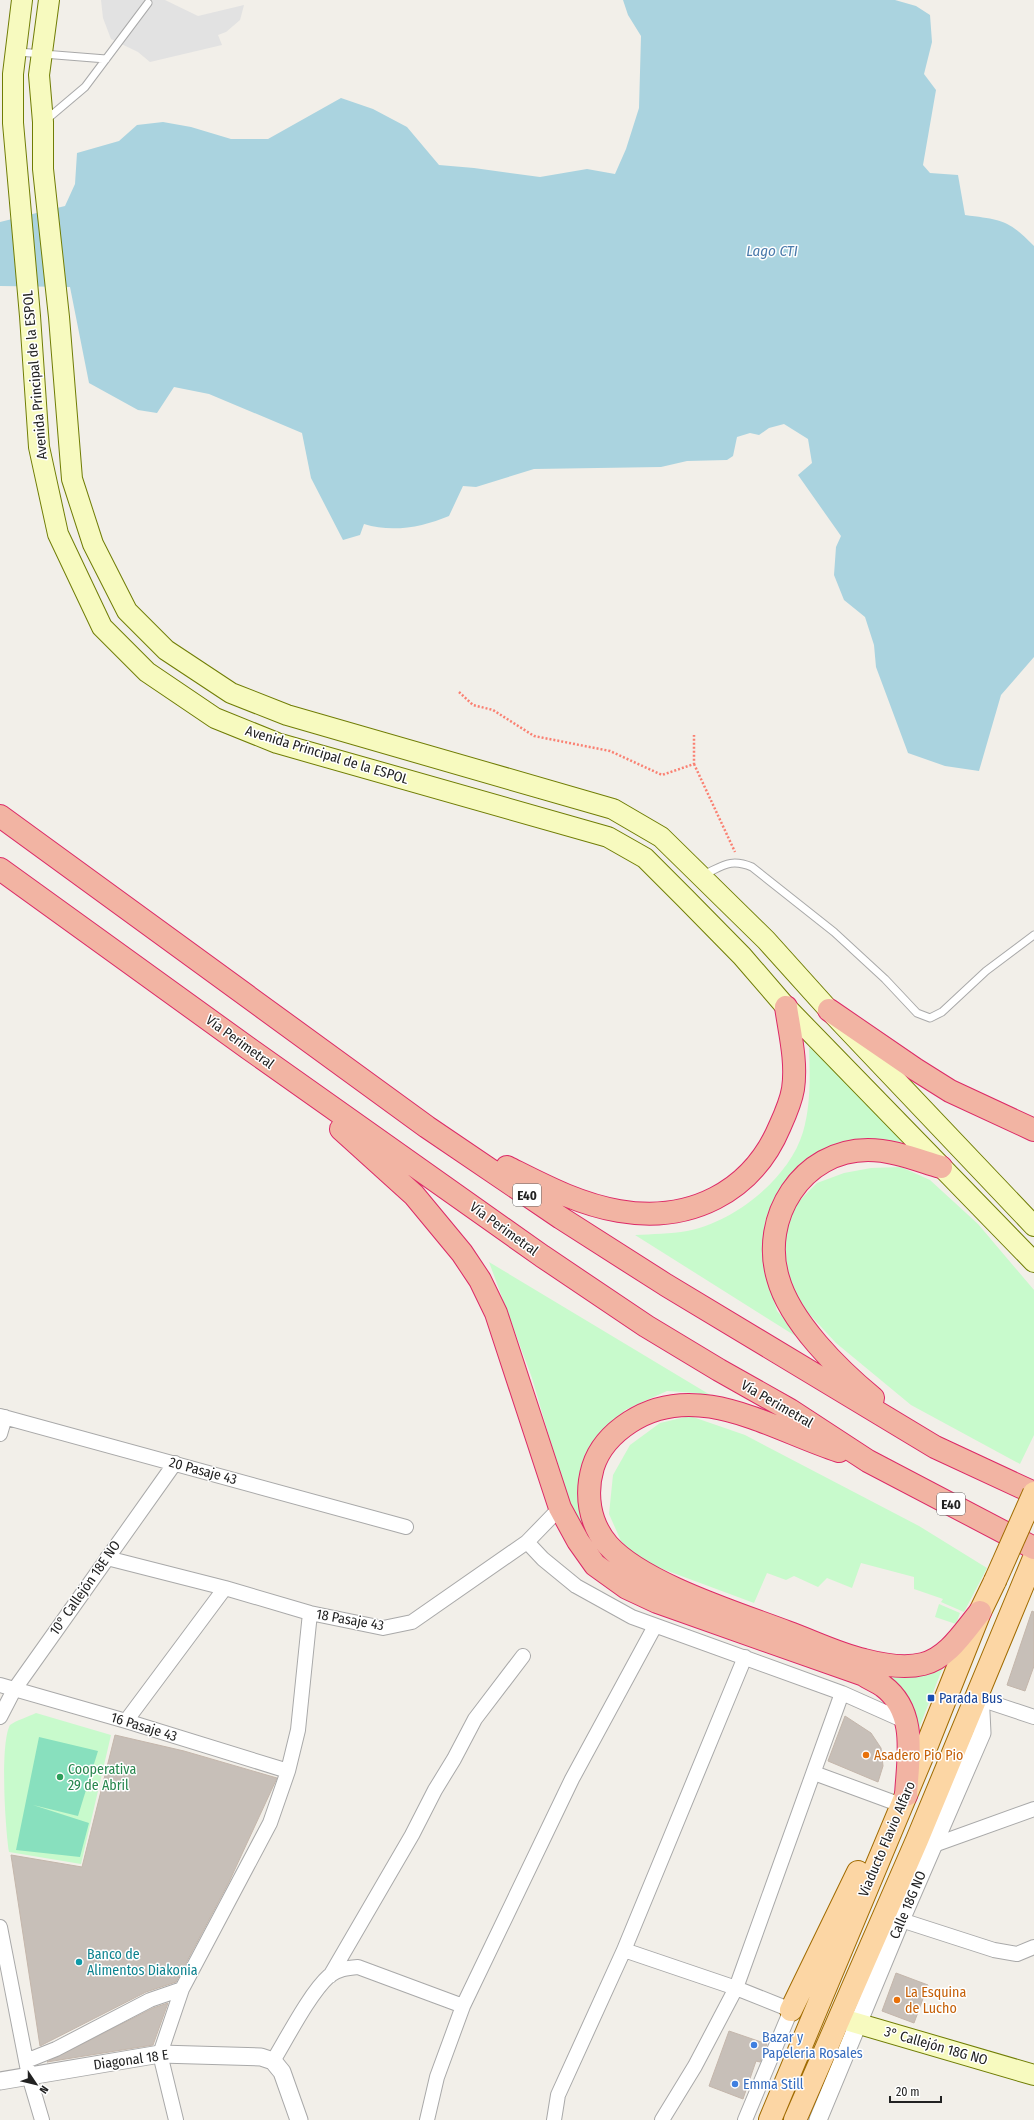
<svg xmlns="http://www.w3.org/2000/svg" width="1034" height="2120" font-family="'Fira Sans Condensed',sans-serif">
<rect width="100%" height="100%" fill="#f2efe9"/>
<path fill="#c8facc" d="M809,1047L909,1142L872,1141L800,1173L770,1286L777,1311L805,1342L635,1235C652,1234 671,1234 687,1231C734,1222 789,1179 803,1132C811,1105 810,1075 809,1047Z
M901,1167L930,1180L978,1224L1034,1290V1435L1020,1464L911,1405L836,1343L800,1304L788,1278L783,1241L795,1205L817,1183L844,1173L871,1168Z
M489,1262L717,1399L697,1393L667,1391L625,1410L591,1448L580,1496L586,1534L569,1505L532,1378Z
M690,1416L745,1435L919,1526L987,1568L964,1612L941,1602L943,1599L914,1589V1577L861,1563L852,1588L827,1578L818,1587L794,1576L786,1580L767,1573L754,1603L641,1561L621,1541L609,1514L613,1475L630,1445L660,1423Z
M939,1604L960,1613L956,1624L935,1617Z
M943,1667L919,1728L907,1701L880,1677H911Z
M36,1713L111,1735L81,1864L9,1852C5,1826 0,1743 10,1725C17,1720 28,1717 36,1713Z"/>
<path fill="#88e0be" d="M39,1737L98,1751L78,1816L33,1805L89,1823L80,1857L16,1850Z"/>
<path fill="#e2e2e2" d="M101,0H165L198,16L244,5L240,20L226,32L218,35L222,45L150,62L138,52L111,39L103,18Z"/>
<path fill="#aad3df" d="M623,0H895L916,6L930,15L932,42L924,74L936,90L923,165L930,173L958,175L965,215C1001,220 1008,219 1034,246V657L1001,695L979,771L945,766L908,753L876,667L874,645L865,617L844,600L834,575L836,547L841,536L798,475L812,463L808,439L784,424L769,428L759,435L750,433L737,437L733,456L727,460L687,461L661,467L534,469L476,487L463,486L449,516C423,527 392,533 364,524L360,535L343,540L311,478L302,433L209,394L174,387L157,413L138,410L89,383L70,287L0,286V222L65,206L75,184L77,153L119,141L137,125L163,122L191,127L231,139H268L341,98L373,109L407,127L439,165L474,168L540,177L587,169L615,174L626,149L639,108L641,36L628,15Z"/>
<path fill="#c7bfb8" stroke="#c4b6ab" d="M1032,1611L1034,1612V1666L1025,1691L1007,1685Z
M845,1716L871,1733L881,1748L883,1766L878,1782L828,1761Z
M115,1735L184,1751L277,1778L229,1882L176,1982L146,1992L40,2046L11,1855L82,1867Z
M896,1973L928,1985L914,2023L882,2011Z
M168,2003L153,2045L47,2062L153,2008Z
M729,2031L767,2044L760,2062L756,2061L743,2099L709,2086Z"/>
<g fill="none" stroke-linecap="round" stroke-linejoin="round">
<defs>
<path id="service" d="M18,52L106,59
M46,120L85,87L148,3
M703,875C723,866 730,858 752,867L834,932L885,979L917,1013L930,1018L942,1012L986,971L1034,935"/>
<path id="minor" d="M0,1416L406,1527
M0,1434L5,1417
M527,1542L543,1559L576,1586L632,1617L842,1693L907,1722
M107,1558L225,1588L310,1613L383,1628L412,1622L527,1542L560,1508
M0,1685L126,1721L288,1771
M980,1699L1034,1717
M0,1717L14,1690L175,1463
M126,1721L225,1588
M814,1773L901,1805
M934,1845L1034,1809
M901,1920L994,1950L1017,1954L1034,1947
M0,1927L29,2076L42,2120
M624,1950L736,1988L791,2010L745,2120
M330,1976L412,1835L435,1790L454,1759L475,1719L523,1656
M26,2061L56,2049L150,2000L182,1989
M273,2061C287,2038 310,1993 329,1976C338,1969 347,1968 358,1967L463,2006
M176,2120L160,2054L182,1989L270,1823L288,1771L298,1730L310,1613
M427,2120L437,2077L463,2006L572,1779L655,1626
M554,2120L558,2095L624,1950L745,1657
M662,2120L695,2066L736,1988L842,1693"/>
<path id="tertiary" d="M0,2081L160,2054L261,2057L273,2061L282,2072L299,2120
M818,2120L901,1920L982,1733L980,1692"/>
<path id="secondary" d="M22,0L13,74V123L30,316L39,447L58,534L102,627L147,672L215,718L277,743L608,837L645,858L685,898L742,956L786,1007L1034,1262
M49,0L39,75L43,122V169L59,317L72,479L93,544L127,611L166,650L231,693L287,715L613,809L661,837L766,940L829,1010L1034,1226
M839,2018L1034,2075"/>
<path id="primary" d="M791,2010L858,1872
M770,2120L927,1745L980,1612L995,1581
M795,2120L917,1840L1034,1558"/>
<path id="trunk" d="M0,816L427,1127L561,1218L666,1285L935,1447L1034,1493
M0,869L248,1048L542,1256L646,1326L719,1370L790,1410L868,1461L1034,1548
M829,1010L915,1069L950,1091L1034,1130
M341,1129L414,1195L462,1253L480,1280L496,1313L560,1508L578,1541L595,1565L627,1588L657,1602L864,1675C870,1679 877,1682 883,1686C918,1712 908,1758 906,1795
M507,1167C543,1185 578,1204 619,1211C689,1223 752,1193 780,1126C785,1115 791,1101 793,1089C797,1062 790,1034 786,1007
M873,1398C839,1370 790,1322 778,1278C760,1218 802,1150 868,1150C893,1150 917,1160 941,1167
M839,1451C773,1430 697,1378 630,1422C613,1433 599,1448 593,1467C585,1494 589,1523 608,1545C643,1584 737,1613 787,1632C812,1641 838,1654 864,1660C883,1665 904,1669 923,1664C948,1658 964,1631 980,1612"/>
</defs>
<use href="#service" stroke="#a9a9a9" stroke-width="9"/>
<use href="#minor" stroke="#a9a9a9" stroke-width="16"/>
<use href="#tertiary" stroke="#a9a9a9" stroke-width="19"/>
<use href="#secondary" stroke="#707d05" stroke-width="22"/>
<use href="#primary" stroke="#a06b00" stroke-width="24"/>
<use href="#trunk" stroke="#dc2a67" stroke-width="24"/>
<path stroke="#fa8072" stroke-width="2.5" stroke-dasharray="2 2" stroke-linecap="butt" d="M459,692L473,705L493,710L534,736L610,751L662,775L694,764V735
M694,764L735,852"/>
<use href="#service" stroke="#fff" stroke-width="7"/>
<use href="#minor" stroke="#fff" stroke-width="14"/>
<use href="#tertiary" stroke="#fff" stroke-width="17"/>
<use href="#secondary" stroke="#f7fabf" stroke-width="20"/>
<use href="#primary" stroke="#fcd6a4" stroke-width="22"/>
<use href="#trunk" stroke="#f2b4a3" stroke-width="22"/>
<defs>
<path id="primary-bridge" d="M995,1581L1034,1493"/>
</defs>
<use href="#primary-bridge" stroke="#a06b00" stroke-width="24" stroke-linecap="butt"/>
<use href="#primary-bridge" stroke="#fcd6a4" stroke-width="22"/>
</g>
<rect fill="#1a4fb4" stroke="#fff" stroke-width="1.5" x="927" y="1694" width="8" height="8" rx="2"/>
<g fill="#e8710a" stroke="#fff" stroke-width="1.5">
<circle cx="866" cy="1755" r="4"/>
<circle cx="897" cy="2000" r="4"/>
</g>
<circle fill="#2e9e5b" stroke="#fff" stroke-width="1.5" cx="60" cy="1777" r="4"/>
<circle fill="#0f9aa8" stroke="#fff" stroke-width="1.5" cx="79" cy="1962" r="4"/>
<g fill="#3f7fe0" stroke="#fff" stroke-width="1.5">
<circle cx="754" cy="2045" r="4"/>
<circle cx="735" cy="2084" r="4"/>
</g>
<g text-anchor="middle" dominant-baseline="central" stroke-width="3" stroke-linejoin="round" paint-order="stroke">
<g fill="#fff" stroke="#646464" stroke-width="1">
<rect x="513" y="1184" width="28" height="22" rx="3"/>
<rect x="937" y="1493" width="28" height="22" rx="3"/>
</g>
<g font-size="13" font-weight="bold" fill="#222">
<text x="527" y="1195">E40</text>
<text x="951" y="1504">E40</text>
</g>
<g font-size="14" fill="#222" stroke="#fff">
<text transform="translate(35 375) rotate(-95)">Avenida Principal de la ESPOL</text>
<text transform="translate(327 755) rotate(17)">Avenida Principal de la ESPOL</text>
<text transform="translate(240 1042) rotate(36)">Vía Perimetral</text>
<text transform="translate(504 1229) rotate(36)">Vía Perimetral</text>
<text transform="translate(777 1404) rotate(30)">Vía Perimetral</text>
<text transform="translate(203 1471) rotate(15)">20 Pasaje 43</text>
<text transform="translate(85 1588) rotate(-55)">10° Callejón 18E NO</text>
<text transform="translate(350 1620) rotate(10)">18 Pasaje 43</text>
<text transform="translate(144 1727) rotate(17)">16 Pasaje 43</text>
<text transform="translate(887 1839) rotate(-67)">Viaducto Flavio Alfaro</text>
<text transform="translate(908 1905) rotate(-67)">Calle 18G NO</text>
<text transform="translate(936 2046) rotate(16)">3° Callejón 18G NO</text>
<text transform="translate(131 2060) rotate(-8)">Diagonal 18 E</text>
</g>
<g font-size="14" fill="#164399" stroke="#fff" text-anchor="start">
<text x="939" y="1698">Parada Bus</text>
</g>
<g font-size="14" fill="#c56008" stroke="#fff" text-anchor="start">
<text x="874" y="1755">Asadero Pio Pio</text>
<text x="905" y="1992">La Esquina<tspan x="905" dy="16">de Lucho</tspan></text>
</g>
<g font-size="14" fill="#27864d" stroke="#fff" text-anchor="start">
<text x="68" y="1769">Cooperativa<tspan x="68" dy="16">29 de Abril</tspan></text>
</g>
<g font-size="14" fill="#0d838f" stroke="#fff" text-anchor="start">
<text x="87" y="1954">Banco de<tspan x="87" dy="16">Alimentos Diakonia</tspan></text>
</g>
<g font-size="14" fill="#366cbe" stroke="#fff" text-anchor="start">
<text x="762" y="2037">Bazar y<tspan x="762" dy="16">Papeleria Rosales</tspan></text>
<text x="743" y="2084">Emma Still</text>
</g>
<g font-size="15" font-style="italic" fill="#4a7aab" stroke="#fff">
<text x="772" y="251">Lago CTI</text>
</g>
</g>
<g transform="translate(36 2084) rotate(125)" stroke="#ffffff" stroke-width="3" paint-order="stroke">
<path d="M0-3L7 15L0 10L-7 15Z" fill="#222222"/>
<text y="-6" font-size="11" font-weight="bold" text-anchor="middle" fill="#222222">N</text>
</g>
<path d="M890 2096v6h51v-6" fill="none" stroke="#222222" stroke-width="2"/>
<text x="896" y="2096" font-size="12" fill="#222222" stroke="#ffffff" stroke-width="3" paint-order="stroke">20 m</text>
</svg>
